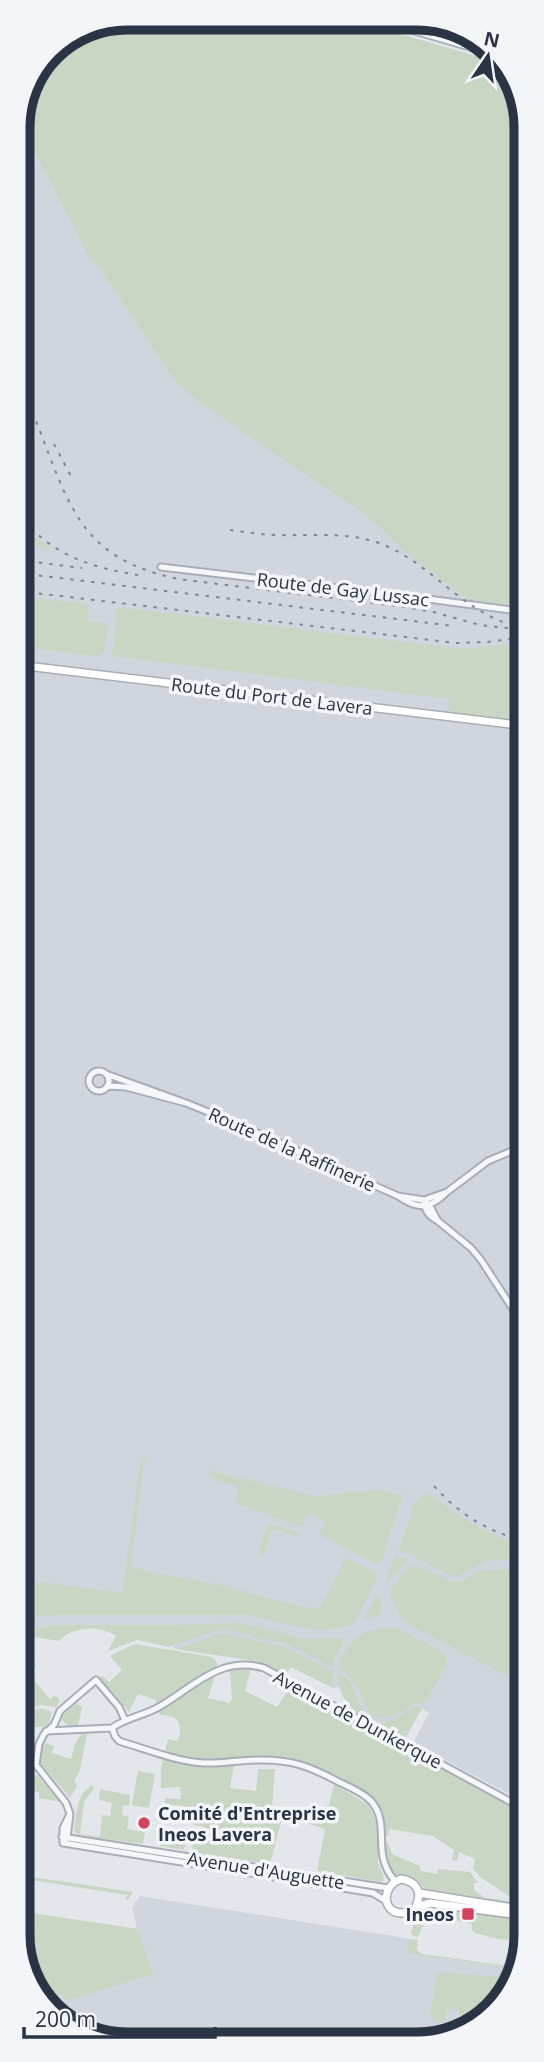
<svg xmlns="http://www.w3.org/2000/svg" width="544" height="2062" font-family="'Open Sans',sans-serif">
<rect width="100%" height="100%" fill="#e3e7ec"/>
<path fill="#d1d6de" d="M50,49L526,604V1803L413,1743L429,1713L422,1708L406,1737L402,1739L356,1713L347,1702L340,1687L333,1688L291,1667L286,1674L255,1661L173,1648V1625H53L39,1628L21,1637L19,1645L22,1649L18,1653V120Z
M140,1896L400,1937L409,1939L407,1954L515,1968L499,2008L432,2044L105,2042L45,2008L18,1950V1911L137,1929L132,1908Z"/>
<path fill="#c9d6c4" d="M127,18L352,20L504,64L526,112V607L468,600L410,556L373,521L354,507L199,402L179,385L169,372L97,265L93,264L18,120L50,49Z
M18,536L35,538L36,537L54,550L18,545Z
M18,596L88,604L87,621L108,623L105,650L98,656L18,647Z
M117,607L463,649L526,642V723L449,713V699L112,656Z
M141,1457L148,1458L144,1461L132,1561L133,1567C164,1577 197,1579 229,1587C259,1595 287,1605 319,1609L346,1558L375,1572L377,1580L353,1625L323,1630L308,1629L247,1615H58L40,1616L18,1622V1579L122,1593Z
M207,1470L318,1497L351,1492L379,1490L394,1494H403L382,1561L376,1564L319,1534L326,1522L309,1513L302,1527L236,1503L238,1489L236,1486C226,1482 210,1482 207,1470Z
M427,1492C458,1515 488,1538 526,1545V1559L486,1561L457,1577L449,1575L406,1552L398,1550L410,1519L412,1505Z
M268,1523L300,1533L298,1537L272,1529L263,1557L258,1555Z
M395,1556L408,1559L387,1584V1575Z
M413,1564L451,1581L460,1582L479,1571L526,1567V1686L404,1622L391,1598L390,1591L405,1569Z
M379,1596L382,1605L380,1614L366,1621L365,1618L375,1598Z
M238,1623C261,1626 281,1633 303,1638C317,1640 329,1637 342,1638L344,1642L336,1655L333,1668L283,1642L259,1639L224,1628L169,1647L137,1640L108,1651L116,1636C99,1625 73,1626 59,1641L34,1637L31,1630L53,1625H173Z
M389,1627L398,1629L443,1652L447,1657V1664L424,1705L415,1702C402,1712 386,1724 370,1714C362,1698 356,1678 338,1669C344,1642 363,1629 389,1627Z
M222,1633L282,1646L333,1671V1688L291,1667L286,1674L255,1661L176,1649Z
M134,1644L212,1657L218,1664L213,1671L156,1705V1700L138,1694L129,1712L113,1692L99,1679L103,1676L109,1682L122,1670L110,1656Z
M26,1646L34,1653L30,1657L36,1665L28,1673L50,1699L55,1695L59,1699V1703L56,1707L42,1705L27,1709L18,1704V1653Z
M240,1668H251L245,1691L277,1707L290,1687L526,1814V1907L464,1898V1896L425,1890C414,1874 411,1877 393,1874C387,1865 382,1852 386,1843H388L392,1854L420,1866V1871L437,1874L438,1869L470,1872L478,1883H474V1890L485,1898L518,1902L480,1877L473,1868L475,1859L459,1852L457,1861L452,1860L454,1850L433,1836L389,1829L388,1836H384C385,1822 383,1811 374,1801C361,1784 308,1762 288,1758C267,1754 248,1759 228,1760C206,1761 186,1758 164,1753L168,1739L178,1741C183,1724 179,1715 160,1715L159,1710L215,1676L208,1698L229,1703L232,1699L230,1671Z
M338,1674L346,1677L349,1681C368,1722 371,1738 415,1706L422,1708L406,1737L402,1739C375,1724 337,1711 338,1674Z
M77,1703L82,1708L78,1725L68,1726L62,1720L63,1715Z
M40,1708L52,1712L48,1726L18,1729V1721L34,1710Z
M81,1734H87L80,1770L74,1782L77,1786L70,1798L41,1764L42,1749L45,1743L54,1746L52,1753L71,1759L75,1744Z
M163,1759L212,1766L234,1765L230,1788L256,1791L258,1769H275L272,1807L300,1815L298,1821L282,1818L270,1864L192,1852L193,1838L203,1841L204,1827L179,1821L182,1806L165,1804V1798L181,1799L180,1787L161,1788V1769Z
M138,1771L155,1774L149,1808L132,1805Z
M37,1775L60,1802L39,1798V1792L18,1789V1782Z
M334,1784L367,1804L373,1813L378,1830V1862L384,1879L382,1882L317,1871L325,1829L309,1824L310,1818L325,1822Z
M92,1785L94,1788L84,1802L80,1834L100,1837L102,1815L110,1816L112,1803L99,1800L100,1789L130,1795L129,1806L123,1805L122,1815L129,1817L127,1829L145,1832L143,1844L78,1835L74,1830C77,1813 76,1795 92,1785Z
M163,1827L165,1828L164,1837L186,1841L184,1850L160,1846Z
M18,1875L133,1892L128,1900L125,1899L128,1895L18,1878Z
M430,1908L526,1920C519,1950 497,1938 475,1933L472,1931V1924L438,1917L424,1924L418,1937L411,1935C413,1923 417,1913 430,1908Z
M18,1911L138,1929L154,1977L147,1976L65,2001L63,1995L45,2000L18,1920Z
M409,1939L418,1940L417,1950L422,1954L516,1967L515,1968L407,1954Z
M440,1972L512,1978L499,2008L456,2030C462,2023 462,2018 458,2010L451,2008L447,2011L445,2022H438L432,2019L430,2015L436,1976V1973Z"/>
<g fill="none" stroke-linecap="round" stroke-linejoin="round">
<defs>
<path id="street" d="M377,20L500,56
M161,567L390,594L526,612
M89 1081a10 10 0 1 1 20 0a10 10 0 1 1-20 0Z
M106,1074L186,1103L126,1087L107,1086
M186,1103L233,1122L398,1196
M447,1192L488,1161L526,1145
M424,1200C425,1211 428,1216 438,1221C433,1213 431,1205 424,1200L398,1196C418,1210 430,1209 447,1192L424,1200
M438,1221L471,1248L481,1260L526,1329
M112,1728L115,1736L119,1741C146,1749 175,1761 203,1763C221,1764 239,1760 257,1760C291,1759 309,1766 339,1782C350,1787 362,1792 371,1801C392,1825 370,1853 395,1881
M46,1731L112,1728C125,1718 142,1716 157,1708C193,1688 219,1655 264,1668L526,1810
M70,1814L66,1803L36,1765L39,1744L44,1734L54,1725L60,1711L96,1680L119,1707L125,1720
M70,1814L67,1838L63,1843V1828Z
M62,1837L388,1888
M63,1843L349,1889L373,1893L386,1901"/>
<path id="secondary" d="M18,665L526,726
M419,1893L526,1910
M416,1906C423,1892 416,1881 401,1879C380,1886 382,1914 403,1913C412,1913 419,1905 430,1903L526,1916"/>
</defs>
<use href="#street" stroke="#a8aeb7" stroke-width="9"/>
<use href="#secondary" stroke="#a8aeb7" stroke-width="10"/>
<use href="#street" stroke="#f6f7fa" stroke-width="5"/>
<use href="#secondary" stroke="#fff" stroke-width="7"/>
<path stroke="#7c8696" stroke-width="2" stroke-dasharray="3.5 7" stroke-linecap="butt" d="M18,324L35,395
M18,372C27,399 38,426 48,452C76,526 96,561 178,579L405,607L433,612L480,625L526,630
M54,444L73,480
M18,512C49,556 95,569 145,576
M230,530C246,532 262,535 278,535C314,536 350,531 384,545C430,564 459,607 506,623
M18,560L82,568
M18,573L454,626
M18,591L456,643L487,642L526,637
M434,1486C459,1514 489,1533 526,1541"/>
</g>
<g fill="#d5445d" stroke="#f3f5f9" stroke-width="2.5">
<circle cx="144" cy="1823" r="7"/>
<rect x="461" y="1907" width="14" height="14" rx="3.5"/>
</g>
<g text-anchor="middle" dominant-baseline="central" stroke-width="7" stroke-linejoin="round" paint-order="stroke">
<g font-size="18" fill="#2a3445" stroke="#f3f5f9">
<text transform="translate(343 589) rotate(7)">Route de Gay Lussac</text>
<text transform="translate(272 696) rotate(7)">Route du Port de Lavera</text>
<text transform="translate(292 1149) rotate(24)">Route de la Raffinerie</text>
<text transform="translate(358 1719) rotate(28)">Avenue de Dunkerque</text>
<text transform="translate(266 1870) rotate(9)">Avenue d'Auguette</text>
</g>
<g font-size="18" font-weight="bold" fill="#2a3445" stroke="#f3f5f9" text-anchor="start">
<text x="158" y="1813">Comité d'Entreprise<tspan x="158" dy="21">Ineos Lavera</tspan></text>
<text x="454" y="1914" text-anchor="end">Ineos</text>
</g>
</g>
<path d="M0 0H544V2062H0ZM127 30H417A97 97 0 0 1 514 127V1935A97 97 0 0 1 417 2032H127A97 97 0 0 1 30 1935V127A97 97 0 0 1 127 30Z" fill="#f3f5f9" fill-rule="evenodd"/>
<path fill="none" stroke="#2a3445" stroke-width="9" d="M127 30H417A97 97 0 0 1 514 127V1935A97 97 0 0 1 417 2032H127A97 97 0 0 1 30 1935V127A97 97 0 0 1 127 30Z"/>
<g transform="translate(488 56) rotate(13)" stroke="#f3f5f9" stroke-width="5" paint-order="stroke">
<path d="M0-5L12 26L0 18L-12 26Z" fill="#2a3445"/>
<text y="-10" font-size="19" font-weight="bold" text-anchor="middle" fill="#2a3445">N</text>
</g>
<path d="M24 2027v10h191v-10" fill="none" stroke="#2a3445" stroke-width="3.5"/>
<text x="35" y="2027" font-size="21" fill="#2a3445" stroke="#f3f5f9" stroke-width="5" paint-order="stroke">200 m</text>
</svg>
